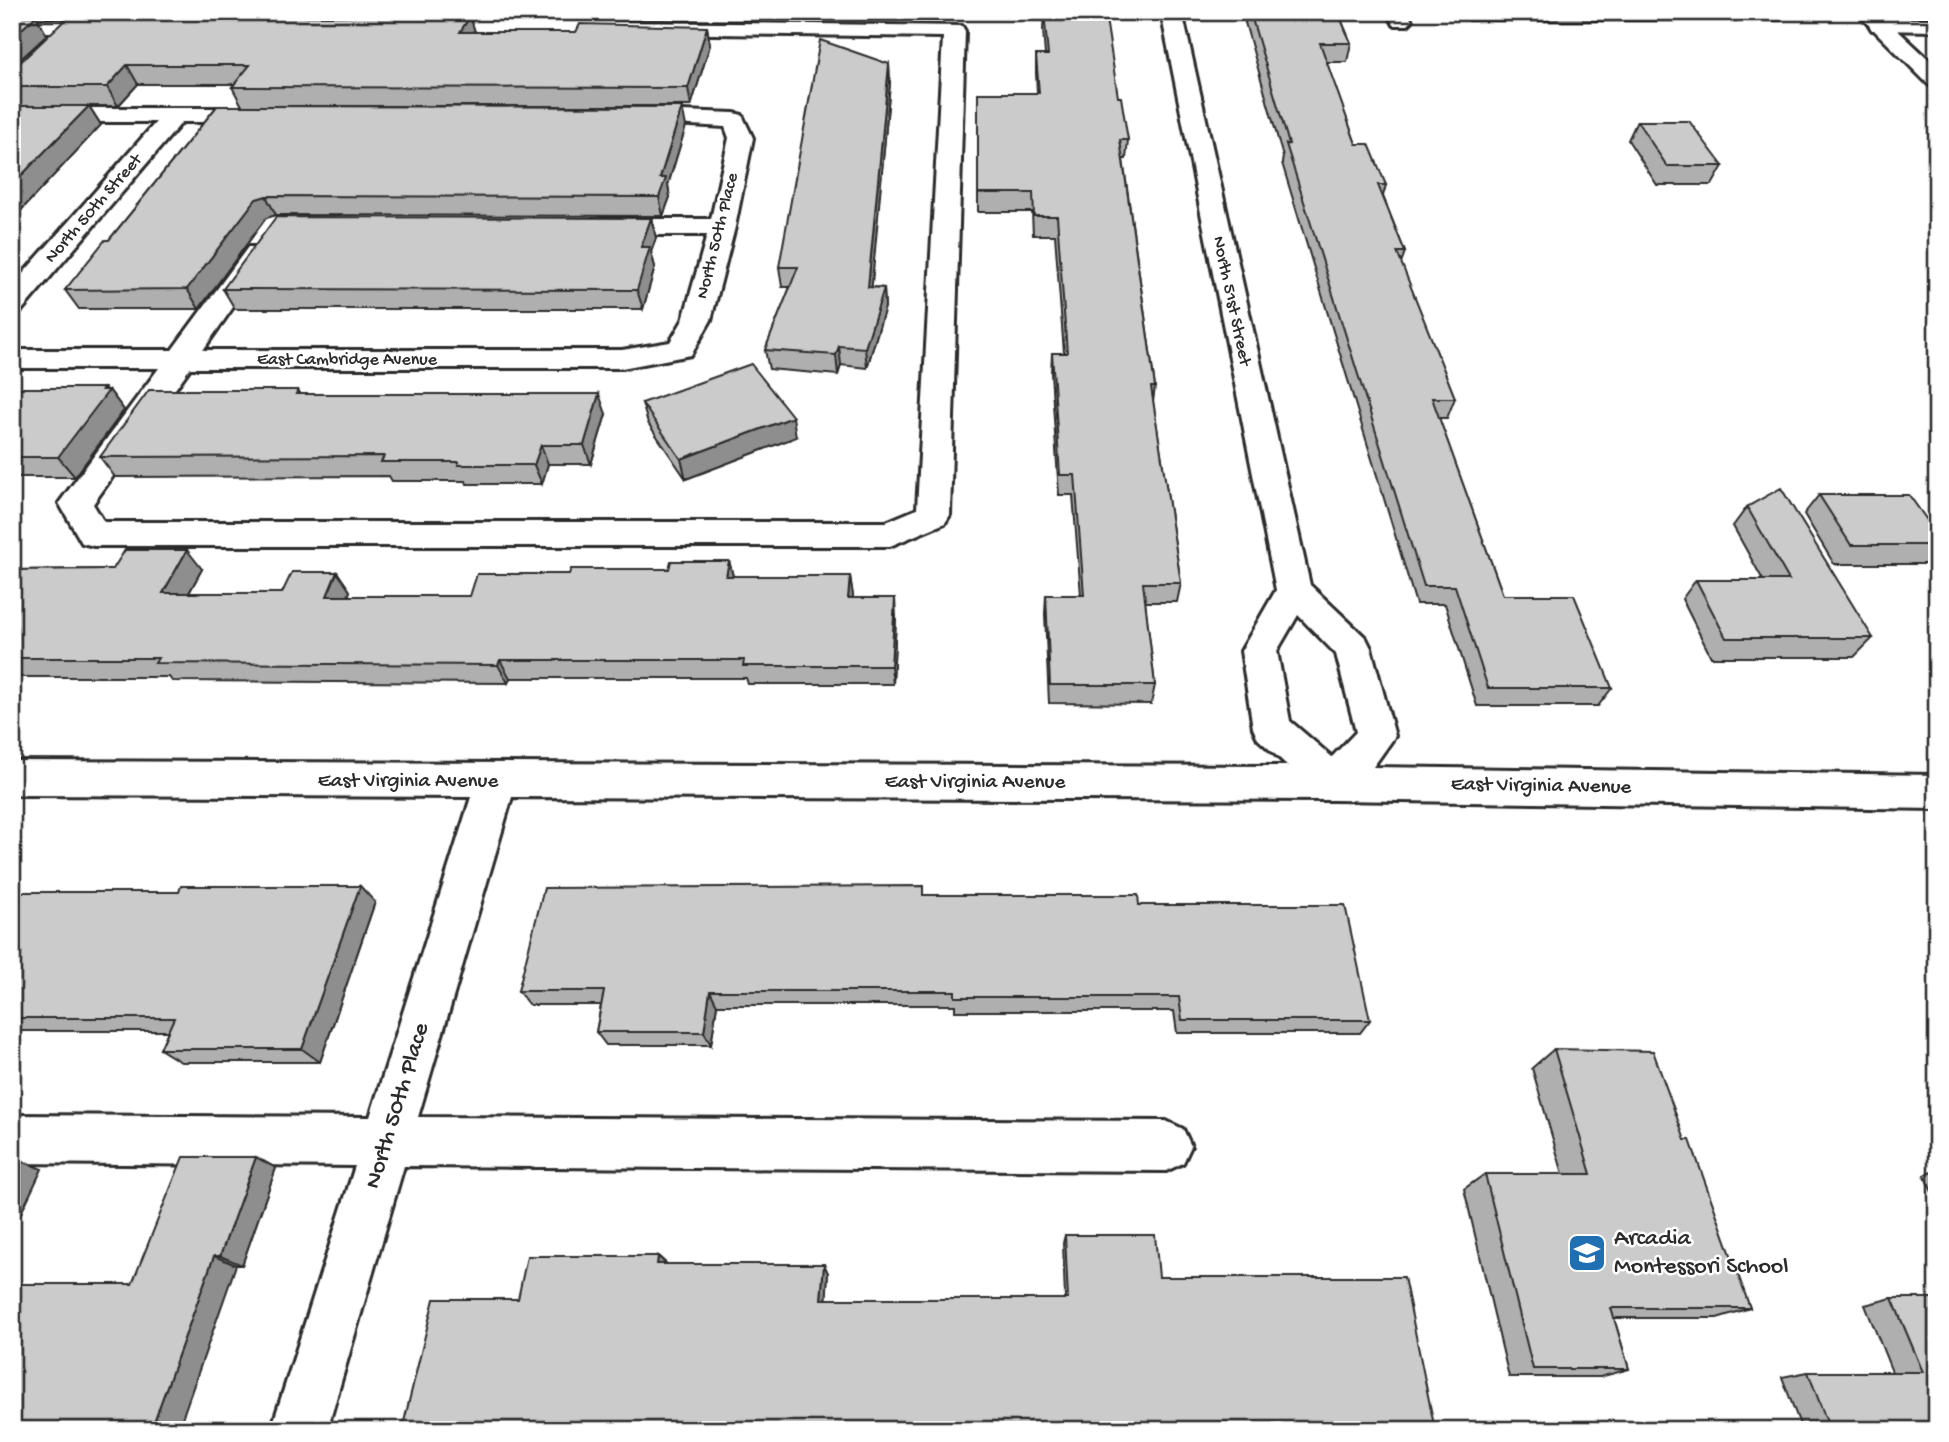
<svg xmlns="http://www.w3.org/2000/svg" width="1949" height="1442" font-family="'Gochi Hand',sans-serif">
<rect width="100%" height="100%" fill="#fff"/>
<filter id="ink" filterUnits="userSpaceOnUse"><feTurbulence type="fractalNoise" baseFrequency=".0143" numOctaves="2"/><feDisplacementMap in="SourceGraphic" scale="14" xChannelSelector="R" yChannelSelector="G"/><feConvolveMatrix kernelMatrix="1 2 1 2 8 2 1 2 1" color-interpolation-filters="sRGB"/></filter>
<g filter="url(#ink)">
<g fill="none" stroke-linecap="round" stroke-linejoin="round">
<defs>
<path id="minor" d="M1161,12H1182L1310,585L1366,638L1371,648L1395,736L1373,767L1937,775V809L1334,800L512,797L418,1117L1166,1121L1183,1129L1191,1146L1183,1163L1166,1171L404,1166L327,1430H271L355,1166L12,1163V1115L370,1117L471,797L12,795V761L1288,766L1258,739L1253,728L1241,651L1276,590ZM1298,615L1336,654L1356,732L1332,757L1290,721L1277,651Z
M1387,12H1408L1412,21L1408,25H1394Z
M419,19L962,26L965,31L950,515L945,523L890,546H94L82,543L59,503L159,368H12V350H172L248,247H268L271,253L203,350H622L670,342L683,320L707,235H601L592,233L588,227L592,221L601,219H711L729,138L725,127L622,121L618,116L622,111L630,109L734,113L742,115L753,138L735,227L711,320L691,355L622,368H190L93,504L104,522H886L917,509L943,37L411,30L408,25L411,20Z
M1880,19H1937V31L1872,30L1869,25L1872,20Z
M12,20H111L122,26L111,32H12Z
M12,108H262L270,110L274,115L270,120L262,122H182L22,310L12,312V286L156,122H12Z"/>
<path id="major" d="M1856,12H1878L1937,67V87L1929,85Z"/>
</defs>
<use href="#minor" stroke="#2b2b2b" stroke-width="6"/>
<use href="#major" stroke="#2b2b2b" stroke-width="6"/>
<use href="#minor" fill="#fff" fill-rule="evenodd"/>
<use href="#major" fill="#fff" fill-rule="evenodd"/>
</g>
<path fill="#afafaf" stroke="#2b2b2b" stroke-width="2" d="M120,12H489L486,18H470L475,32H576L707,27L710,45L691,106H242L232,87L235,84H138L118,106H89L101,125L12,220V70L122,16Z
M1044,12L1118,97L1128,140L1126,159H1123L1155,387L1153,402L1181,583L1177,602H1145L1155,685L1151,704L1049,703L1045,614L1046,595H1081L1073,495H1059L1051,373L1052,353H1064L1055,235H1033L1032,212H978V93H1037L1036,73V55H1045L1043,30Z
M1242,12H1338L1351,43L1347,62H1326L1356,144L1386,185L1383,196L1405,252L1401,263L1455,398L1447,418H1439L1503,595L1612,688L1598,706H1477L1445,604H1416L1282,163L1283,157Z
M1465,12H1786L1781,21H1469Z
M889,64L890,83L871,287L884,288L885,307L867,368L841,365L838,375L769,369L765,350L790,287H782L779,267Z
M217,106L686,126L668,185L670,197L663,216L276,215L266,218L199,309H79L65,290L109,240Z
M1637,121L1723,166L1712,185H1657L1628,140Z
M651,218L656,238L651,252L655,267L643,309H235L223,289Z
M12,388H104L106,390H109L124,410L75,477H12Z
M298,390L300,394L606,414L591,464H548L542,484H467L466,481H392L389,476L115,477L100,457Z
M642,403L796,437L686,479L648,423Z
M1819,495L1937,534V552L1925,564H1834L1804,514Z
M1747,507L1873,638L1854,657H1711L1682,599L1696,580H1763L1733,526Z
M729,561L733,576H850L853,598L896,617L893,684H748L746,678H510L508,683L172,681L169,677H12V570L113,569H202L189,593H282L337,572L350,591L348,596H470L569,574L669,569Z
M923,886V895L1139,905L1370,1020L1360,1033H1177L1174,1011H955V1005H717L711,1045H606L596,1032L601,1005H529L518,991Z
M12,892L375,902L320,1062H181L160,1049L168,1031H21L12,1027Z
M1554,1049L1685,1140L1750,1308L1717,1318H1614L1629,1369L1600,1377H1509L1464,1189L1485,1174H1563L1532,1068Z
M276,1168L242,1265H236L132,1284Z
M1937,1170V1202L1924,1175Z
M1065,1235L1159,1277L1435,1430L518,1299L658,1256L667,1264L828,1273L826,1299H1065L1063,1243Z
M1892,1298H1937V1430H1802L1782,1377L1808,1372H1892L1865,1305Z"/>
<path fill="#8e8e8e" stroke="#2b2b2b" stroke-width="2" d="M36,16L47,35L12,67V38Z
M470,16L476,35L460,32Z
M707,27L710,45L691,106L688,88Z
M889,64L890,83L870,306L868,287Z
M127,65L138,84L118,106L107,87Z
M89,106L101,125L12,220V185Z
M682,107L686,126L668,185L670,197L663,216L659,197L660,178Z
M266,196L276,215L266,218L199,309L187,289L256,199Z
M651,218L656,238L651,252L655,267L643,309L637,290L641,247Z
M884,288L885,307L867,368L865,348Z
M839,346L841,365L838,375L836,355Z
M104,388L108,392L109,390L124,410L75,477L58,457Z
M599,394L606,414L591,464L584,445Z
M793,417L796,437L686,479L681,459Z
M541,445L548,464L542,484L534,465Z
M187,550L202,569L179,611L163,593Z
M729,561L734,580L726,576Z
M337,572L350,591L340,615L327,596Z
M850,576L853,595L851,617L848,598Z
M895,598L896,617L893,684L891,666Z
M500,660L510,678L508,683L498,665Z
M360,886L375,902L320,1062L302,1049Z
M710,991L717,1005L711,1045L704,1032Z
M256,1157L276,1168L242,1265L220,1256Z
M16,1159L42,1169L12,1232V1165Z
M214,1256L236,1265L178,1430H151Z
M658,1256L667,1265L657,1264Z
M824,1264L828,1273L826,1307L821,1299Z"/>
<path fill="#cbcbcb" stroke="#2b2b2b" stroke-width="2" d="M1044,12H1105L1118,97H1121L1128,140H1120L1155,387H1151L1181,583H1143L1155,685H1050L1046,595H1084L1075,475H1060L1052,353H1067L1057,216H1034L1033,193H978V93H1039L1036,55H1048Z
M1250,12H1338L1351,43H1320L1356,144H1369L1386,185H1378L1405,252H1397L1455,398H1432L1503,595H1574L1612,688H1488L1455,586H1424L1286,144H1289Z
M12,15L36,16L12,38Z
M69,16H470L460,32H576L580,24L707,27L688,88L232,87L250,65H127L107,87H12V70Z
M820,40L889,64L868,287L884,288L865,348L839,346L836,355L765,350L798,267H779Z
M12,106H89L12,185Z
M217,106L682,107L660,178H666L659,197L266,196L256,199L187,289L65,290L105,240H109Z
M1637,121H1689L1723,166H1667Z
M276,217L651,218L641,247H650L637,290L223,289Z
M751,364L793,417L681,459L642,403Z
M12,388H104L102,390H109L58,457H12Z
M149,390H298L296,394H599L584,445H541L534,465H458L459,462H381L384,456L100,457Z
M1781,488L1873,638H1726L1696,580H1789L1747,507Z
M1819,495H1909L1937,534V545H1851Z
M125,550H187L163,593H282L292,572H337L327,596H470L477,574H569L571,569H669L671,561H729L726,576H850L848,598H895L891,666H743L744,660H500L498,665L155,663L158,658H12V570L113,569Z
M181,886H360L302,1049H160L174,1018H12V986L17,978H12V892H179Z
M923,886V895H1138L1139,905H1345L1370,1020H1182L1179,997H955V991H710L704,1032H596L604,991H518L544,888Z
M1554,1049L1653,1051L1685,1140H1690L1750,1308H1611L1629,1369H1533L1485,1174H1591Z
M183,1157H256L220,1256H214L151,1430H12V1284H132Z
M1065,1235H1155L1159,1277H1404L1435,1430H402L434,1299H518L527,1256H658L657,1264H824L821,1299H1068Z
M1892,1298H1937V1430H1830L1808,1372H1923Z"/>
</g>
<defs>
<symbol id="school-square" viewBox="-11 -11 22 22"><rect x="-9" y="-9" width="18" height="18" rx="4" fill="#1f6fb2" stroke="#fff"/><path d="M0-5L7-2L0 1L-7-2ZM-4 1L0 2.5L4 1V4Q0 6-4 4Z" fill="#fff"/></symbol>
</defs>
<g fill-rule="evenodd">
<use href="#school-square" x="1565" y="1231" width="44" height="44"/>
</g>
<g text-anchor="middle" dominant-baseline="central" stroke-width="5" stroke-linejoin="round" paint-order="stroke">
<g font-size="18" fill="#2b2b2b" stroke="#fff">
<text transform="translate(94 209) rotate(-49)">North 50th Street</text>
<text transform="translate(718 236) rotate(-76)">North 50th Place</text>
<text transform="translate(1231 301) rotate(78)">North 51st Street</text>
<text x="347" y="360">East Cambridge Avenue</text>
</g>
<g font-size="21" fill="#2b2b2b" stroke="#fff">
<text x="408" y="782">East Virginia Avenue</text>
<text x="975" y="783">East Virginia Avenue</text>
<text transform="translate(1541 787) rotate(1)">East Virginia Avenue</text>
</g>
<g font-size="24" fill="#2b2b2b" stroke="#fff">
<text transform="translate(398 1106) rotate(-73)">North 50th Place</text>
</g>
<g font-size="24" fill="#2b2b2b" stroke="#fff" text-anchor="start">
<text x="1614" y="1239">Arcadia<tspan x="1614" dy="28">Montessori School</tspan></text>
</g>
</g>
<rect width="1949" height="1442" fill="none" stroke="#fff" stroke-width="42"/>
<rect x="21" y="21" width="1907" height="1400" fill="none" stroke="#2b2b2b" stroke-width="2.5" filter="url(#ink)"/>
</svg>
